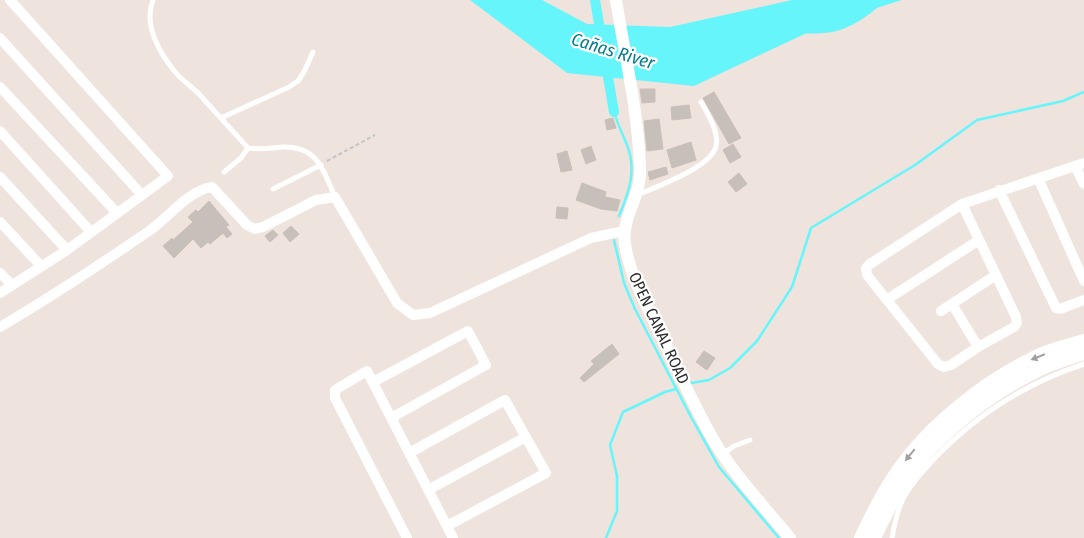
<svg xmlns="http://www.w3.org/2000/svg" width="1084" height="538" font-family="'Fira Sans Condensed',sans-serif">
<rect width="100%" height="100%" fill="#efe3dd"/>
<path fill="#66f5fb" d="M470,0H542L587,24L670,27L792,0H902L828,23L694,86L567,73Z"/>
<g fill="none" stroke-linecap="round" stroke-linejoin="round">
<path stroke="#66f5fb" stroke-width="2.5" d="M614,112C618,125 622,133 627,145C637,170 629,192 619,216
M614,240L624,283L635,309L691,417L719,467L779,538
M691,383L709,380L730,368L757,341L792,287L811,228L915,165L977,120L1063,101L1084,92
M606,538L617,511V476L610,445L623,412L665,392L676,389"/>
<path stroke="#66f5fb" stroke-width="10" d="M595,0L601,36
M606,65L614,112"/>
<path stroke="#66f5fb" stroke-width="16" d="M801,25C833,28 851,20 874,0"/>
</g>
<path fill="#c7bfb9" stroke="#cbbfb6" d="M640,89H655V102L642,103Z
M714,92L741,138L729,144L703,98Z
M689,105L691,118L672,120L671,107Z
M613,118L616,128L607,130L605,120Z
M659,119L663,149L647,151L644,121Z
M691,142L696,160L672,168L667,150Z
M733,144L741,157L730,163L723,150Z
M591,146L596,160L586,164L581,150Z
M567,151L572,170L561,172L557,154Z
M666,167L668,174L650,180L648,172Z
M739,173L747,184L736,192L728,182Z
M582,183L606,192L605,197L620,200L617,211L601,209L576,200Z
M209,201L229,225L226,227L232,234L227,238L223,233L210,244L208,242L201,248L193,239L174,258L163,246L172,238L173,240L193,222L188,217L196,210L198,212Z
M557,207L568,208L567,219L556,218Z
M291,226L299,234L290,242L283,233Z
M273,230L278,235L270,242L265,236Z
M612,344L619,354L584,382L580,378L594,364L591,361Z
M704,351L715,358L707,370L696,362Z"/>
<g fill="none" stroke-linecap="round" stroke-linejoin="round">
<path stroke="#c4c4c4" stroke-width="2" stroke-dasharray="4 2.5" stroke-linecap="butt" d="M327,161L375,135"/>
<path stroke="#fff" stroke-width="5" d="M153,0C143,25 160,54 176,73C183,81 192,87 199,94C215,112 232,130 248,148C261,150 271,148 283,147C318,146 323,170 335,197
M221,118L289,87L298,81L304,72L313,52
M224,172L241,158L248,148
M273,189L321,165
M637,195C656,187 712,167 716,146C719,132 708,114 701,102
M723,454L734,446L750,440
M892,538C894,525 897,513 902,501C910,485 922,472 934,459C976,415 1026,383 1084,364"/>
<path stroke="#fff" stroke-width="10" d="M0,38L142,195
M0,87L117,213
M0,131L91,232
M1075,166L1084,184
M0,177L67,250
M1038,178L1084,281
M999,190L1056,308L1060,309L1084,300
M962,204L1016,317L1017,323L1014,327L978,347L951,365L944,367L938,364L867,275L866,268L870,264L962,204L1084,163
M0,222L41,266
M0,273L12,285
M0,293L67,250L168,176L10,0
M888,299L979,240
M952,304L978,347
M941,311L996,275
M0,327C51,297 101,264 149,231C168,218 189,190 212,187L247,225L255,229L263,227L316,200L335,197L397,303L413,315L430,313L591,238L624,231
M373,382L468,331L486,365L391,418
M409,453L505,400L546,473L447,526
M428,490L526,437
M407,538L335,398V390L367,371L453,538"/>
<path stroke="#fff" stroke-width="12" d="M616,0C625,56 638,111 640,168C642,196 621,217 625,244C630,277 647,305 661,335C679,372 696,411 717,446C737,478 766,509 790,538"/>
<path stroke="#fff" stroke-width="14" d="M861,538C872,515 883,492 898,471C929,426 984,382 1034,358C1049,350 1068,346 1084,341
M874,538C889,506 906,474 931,448C961,417 999,389 1038,370C1052,363 1069,358 1084,353"/>
</g>
<defs><path id="oneway-solid" d="M-6-.8H1V-3.2L6.5 0L1 3.2V.8H-6Z" transform="scale(1.25)"/></defs>
<g fill="#a0a0a0">
<use href="#oneway-solid" transform="translate(1038 357) rotate(158)"/>
<use href="#oneway-solid" transform="translate(910 455) rotate(129)"/>
</g>
<g text-anchor="middle" dominant-baseline="central" stroke-width="4.5" stroke-linejoin="round" paint-order="stroke">
<g font-size="16" fill="#2c2c2c" stroke="#fff">
<text transform="translate(659 328) rotate(65)">OPEN CANAL ROAD</text>
</g>
<g font-size="18" font-style="italic" fill="#037d8d" stroke="#fff">
<text transform="translate(613 51) rotate(17)">Cañas River</text>
</g>
</g>
</svg>
